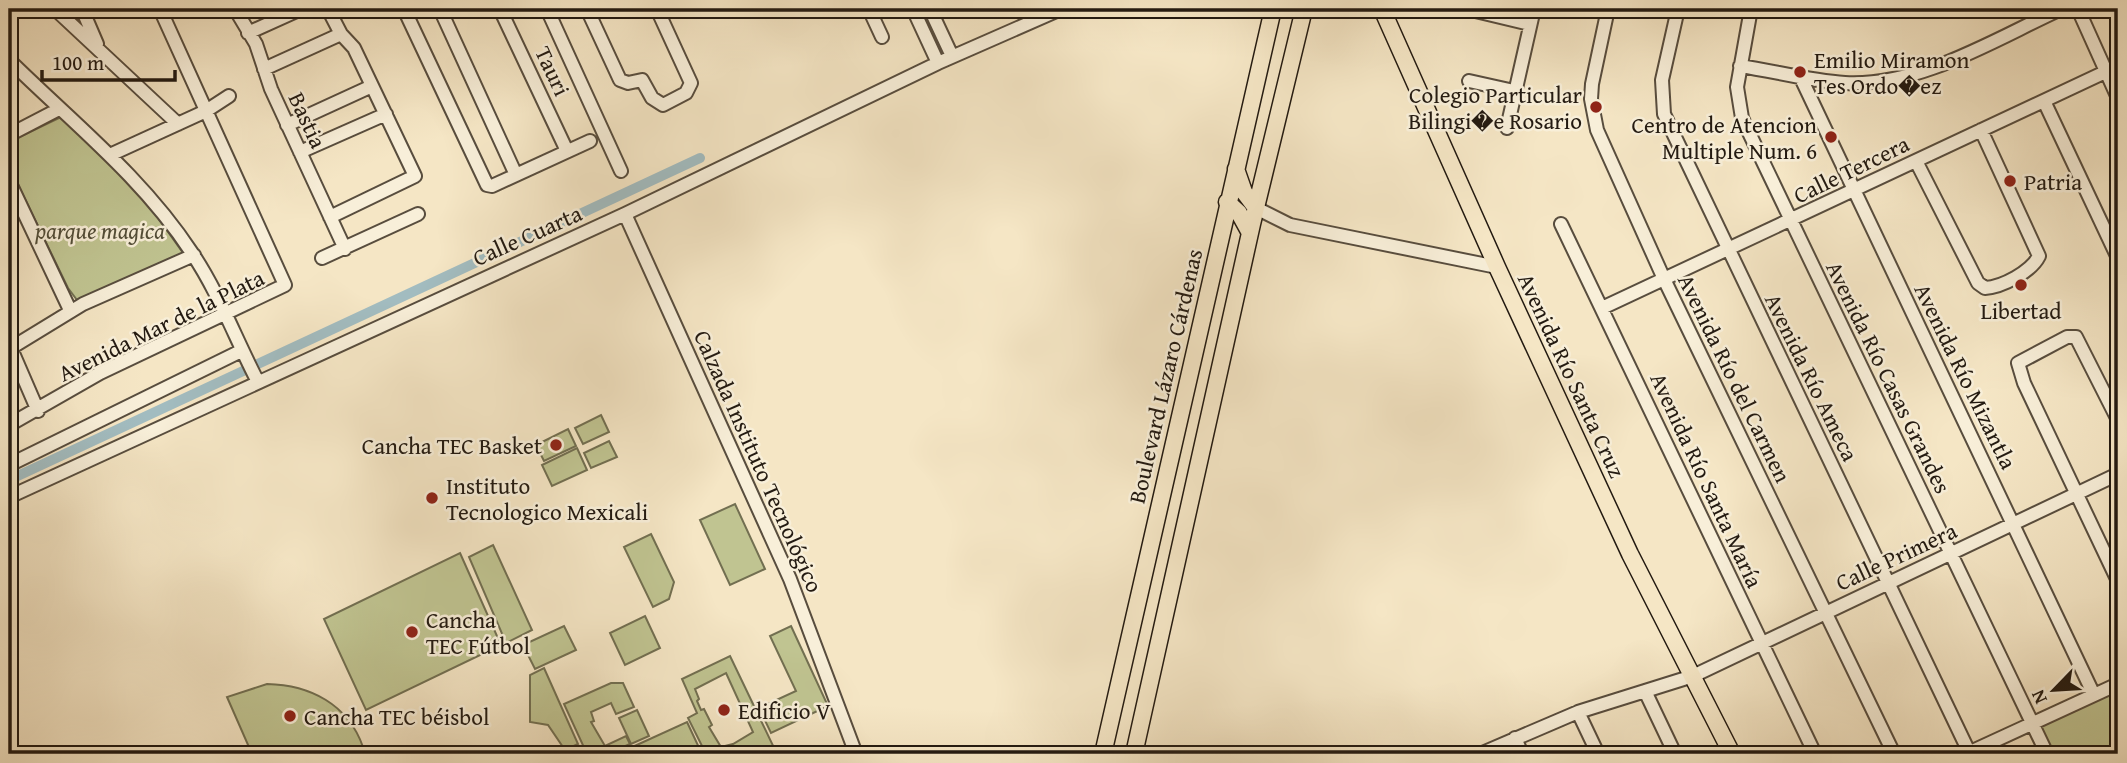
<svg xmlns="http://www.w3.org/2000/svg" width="2127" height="763" font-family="'Gentium Book Plus',serif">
<rect width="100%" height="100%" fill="#f5e6c5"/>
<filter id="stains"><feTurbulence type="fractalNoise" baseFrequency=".00286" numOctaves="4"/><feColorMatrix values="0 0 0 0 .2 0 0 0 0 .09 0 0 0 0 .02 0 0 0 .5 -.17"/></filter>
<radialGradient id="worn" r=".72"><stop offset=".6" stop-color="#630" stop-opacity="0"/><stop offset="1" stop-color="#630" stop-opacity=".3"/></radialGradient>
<path fill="#c0c491" stroke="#726f51" stroke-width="2" fill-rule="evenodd" d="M63,116L134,184L183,253L77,300L68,288L9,166V142Z
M601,415L609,432L583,444L575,428Z
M568,429L576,446L544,461L536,445Z
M609,441L617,457L591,468L584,453Z
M577,448L587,470L552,486L542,465Z
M735,504L765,569L730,585L700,520Z
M651,534L674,582L669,599L653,607L624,547Z
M493,545L532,630L506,643L469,557Z
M460,553L501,645L366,710L324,619Z
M645,616L660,648L625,665L610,633Z
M564,626L576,650L535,669L523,645Z
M791,626L828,706L771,733L759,708L796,691L770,636Z
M730,656L777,754H706L688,718L697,713L682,679ZM726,673L753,732L733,744L721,747L709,727L712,725L704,709L701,710L697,701L699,699L695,689Z
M544,668L578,744L565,750L548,725L530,722V675Z
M611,683H623L634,707L616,714L611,703L591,712L594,721L591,722L605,746L626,736L630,744L607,754H587L564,704Z
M267,684C310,685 348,704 363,747L347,754H252L227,697Z
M2118,689V754H2049L2037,727Z
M637,710L649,736L631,744L619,718Z
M687,722L702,754H617Z"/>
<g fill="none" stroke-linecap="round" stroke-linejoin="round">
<path stroke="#a2bcc0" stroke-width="10" d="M9,480L700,158"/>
<defs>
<path id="minor" d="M55,9L178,124
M82,9L97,44
M235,9L256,44L271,89L345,249
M328,9L341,34L354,48L415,176L330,217
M404,9L487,185L492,186L590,141
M440,9L516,175
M500,9L567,151
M547,9L621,171
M587,9L620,80L628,83L642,80L652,98L663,105L686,93L691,83L657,9
M869,9L882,37
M913,9L938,63
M930,9L952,56
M1467,9L1530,24
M1608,9L1592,84L1591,99L1597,130L1664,279L1894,754
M1678,9L1662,80L1664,114L1970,754
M1751,9L1737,87L1742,118L2047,754
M1817,9H1850
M2078,9L2118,98
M248,33L301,9
M9,60C73,123 142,177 192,253C219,293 236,340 258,382
M1740,66C1774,71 1810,81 1845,83C1920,87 1995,39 2061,9
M264,69L341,34
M1800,76L2094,695
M1469,81L1514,91
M2044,101L2118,258
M287,125L372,86
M1507,128L1534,9
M9,135L59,109
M300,152L386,114
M112,154L206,111L229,96
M1916,161L1978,283L1985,288C2002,287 2031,272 2039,256L1981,130
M9,181L70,310
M1256,208L1290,225L1497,267
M625,214L790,579L856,754
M1561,224L1815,754
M322,258L418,214
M1602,308L2118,66
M9,344L38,411
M11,348L83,304L194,255
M2118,420L2076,337H2067L2018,363L2024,383L2118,581
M9,425L100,373L285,285L160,9
M9,465L241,351
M9,497L625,214L938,63L1061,9
M1645,691L1675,754
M1578,712L1598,754
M1515,738L1522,754
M1480,754L1578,712L1693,676L2118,474
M1966,754L2118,684"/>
<path id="major" d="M1382,9L1497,267L1630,554L1732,754
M1236,169L1244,192L1256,208
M1227,202L1239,213L1250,233
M1103,754L1273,9
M1134,754L1252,224L1304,9"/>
</defs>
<use href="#minor" stroke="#584d3e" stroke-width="16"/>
<use href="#major" stroke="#231a11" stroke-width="19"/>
<use href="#minor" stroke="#f8efd9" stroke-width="12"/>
<use href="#major" stroke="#f5e6c5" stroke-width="16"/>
</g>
<g fill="#8f2418" stroke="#f8efd9" stroke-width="2.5">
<circle cx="1800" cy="72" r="7"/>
<circle cx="1596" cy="107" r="7"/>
<circle cx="1831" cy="137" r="7"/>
<circle cx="2010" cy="181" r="7"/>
<circle cx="2021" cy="285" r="7"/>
<circle cx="556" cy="445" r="7"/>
<circle cx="432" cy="498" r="7"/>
<circle cx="412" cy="632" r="7"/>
<circle cx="724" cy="710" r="7"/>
<circle cx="290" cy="716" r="7"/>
</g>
<g text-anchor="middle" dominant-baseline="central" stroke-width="5" stroke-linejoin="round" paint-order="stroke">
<g font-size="23" fill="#231a11" stroke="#f8efd9" text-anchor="start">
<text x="1814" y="59">Emilio Miramon<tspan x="1814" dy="26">Tes Ordo�ez</tspan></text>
<text x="1582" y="94" text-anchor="end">Colegio Particular<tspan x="1582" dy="26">Bilingi�e Rosario</tspan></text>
<text x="1817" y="124" text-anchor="end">Centro de Atencion<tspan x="1817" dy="26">Multiple Num. 6</tspan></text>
<text x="2024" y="181">Patria</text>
<text x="2021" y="310" text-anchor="middle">Libertad</text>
<text x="542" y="445" text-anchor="end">Cancha TEC Basket</text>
<text x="446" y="485">Instituto<tspan x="446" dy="26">Tecnologico Mexicali</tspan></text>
<text x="426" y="619">Cancha<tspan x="426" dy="26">TEC Fútbol</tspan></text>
<text x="738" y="710">Edificio V</text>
<text x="304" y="716">Cancha TEC béisbol</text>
</g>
<g font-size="23" fill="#231a11" stroke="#f8efd9">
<text transform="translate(553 71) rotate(65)">Tauri</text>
<text transform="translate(308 120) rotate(65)">Bastia</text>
<text transform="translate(1851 169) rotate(-26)">Calle Tercera</text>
<text transform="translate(527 235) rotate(-24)">Calle Cuarta</text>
<text transform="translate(161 325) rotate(-26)">Avenida Mar de la Plata</text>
<text transform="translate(1572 375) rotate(65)">Avenida Río Santa Cruz</text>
<text transform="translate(1165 376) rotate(-77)">Boulevard Lázaro Cárdenas</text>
<text transform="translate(1966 376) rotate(64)">Avenida Río Mizantla</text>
<text transform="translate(1812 377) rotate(64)">Avenida Río Ameca</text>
<text transform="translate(1889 377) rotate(64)">Avenida Río Casas Grandes</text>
<text transform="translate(1735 378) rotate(64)">Avenida Río del Carmen</text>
<text transform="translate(759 461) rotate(66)">Calzada Instituto Tecnológico</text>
<text transform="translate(1707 480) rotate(65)">Avenida Río Santa María</text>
<text transform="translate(1896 556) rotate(-25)">Calle Primera</text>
</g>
<g font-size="23" font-style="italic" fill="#524d37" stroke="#f8efd9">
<text x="100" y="230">parque magica</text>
</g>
</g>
<rect width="2127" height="763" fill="none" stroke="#f5e6c5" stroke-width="35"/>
<rect x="10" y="10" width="2106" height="742" fill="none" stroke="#231a11" stroke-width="3.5"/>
<rect x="18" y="18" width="2092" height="728" fill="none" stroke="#231a11" stroke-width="2"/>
<g transform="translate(2054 690) rotate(245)" stroke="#f8efd9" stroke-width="5" paint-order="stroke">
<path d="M0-5L12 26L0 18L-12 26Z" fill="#231a11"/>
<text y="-10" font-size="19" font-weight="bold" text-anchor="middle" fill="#231a11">N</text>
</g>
<path d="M42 70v10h133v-10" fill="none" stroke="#231a11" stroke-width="3.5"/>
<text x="52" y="70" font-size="21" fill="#231a11" stroke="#f8efd9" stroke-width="5" paint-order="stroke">100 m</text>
<rect width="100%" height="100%" filter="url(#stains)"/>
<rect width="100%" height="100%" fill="url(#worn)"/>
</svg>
